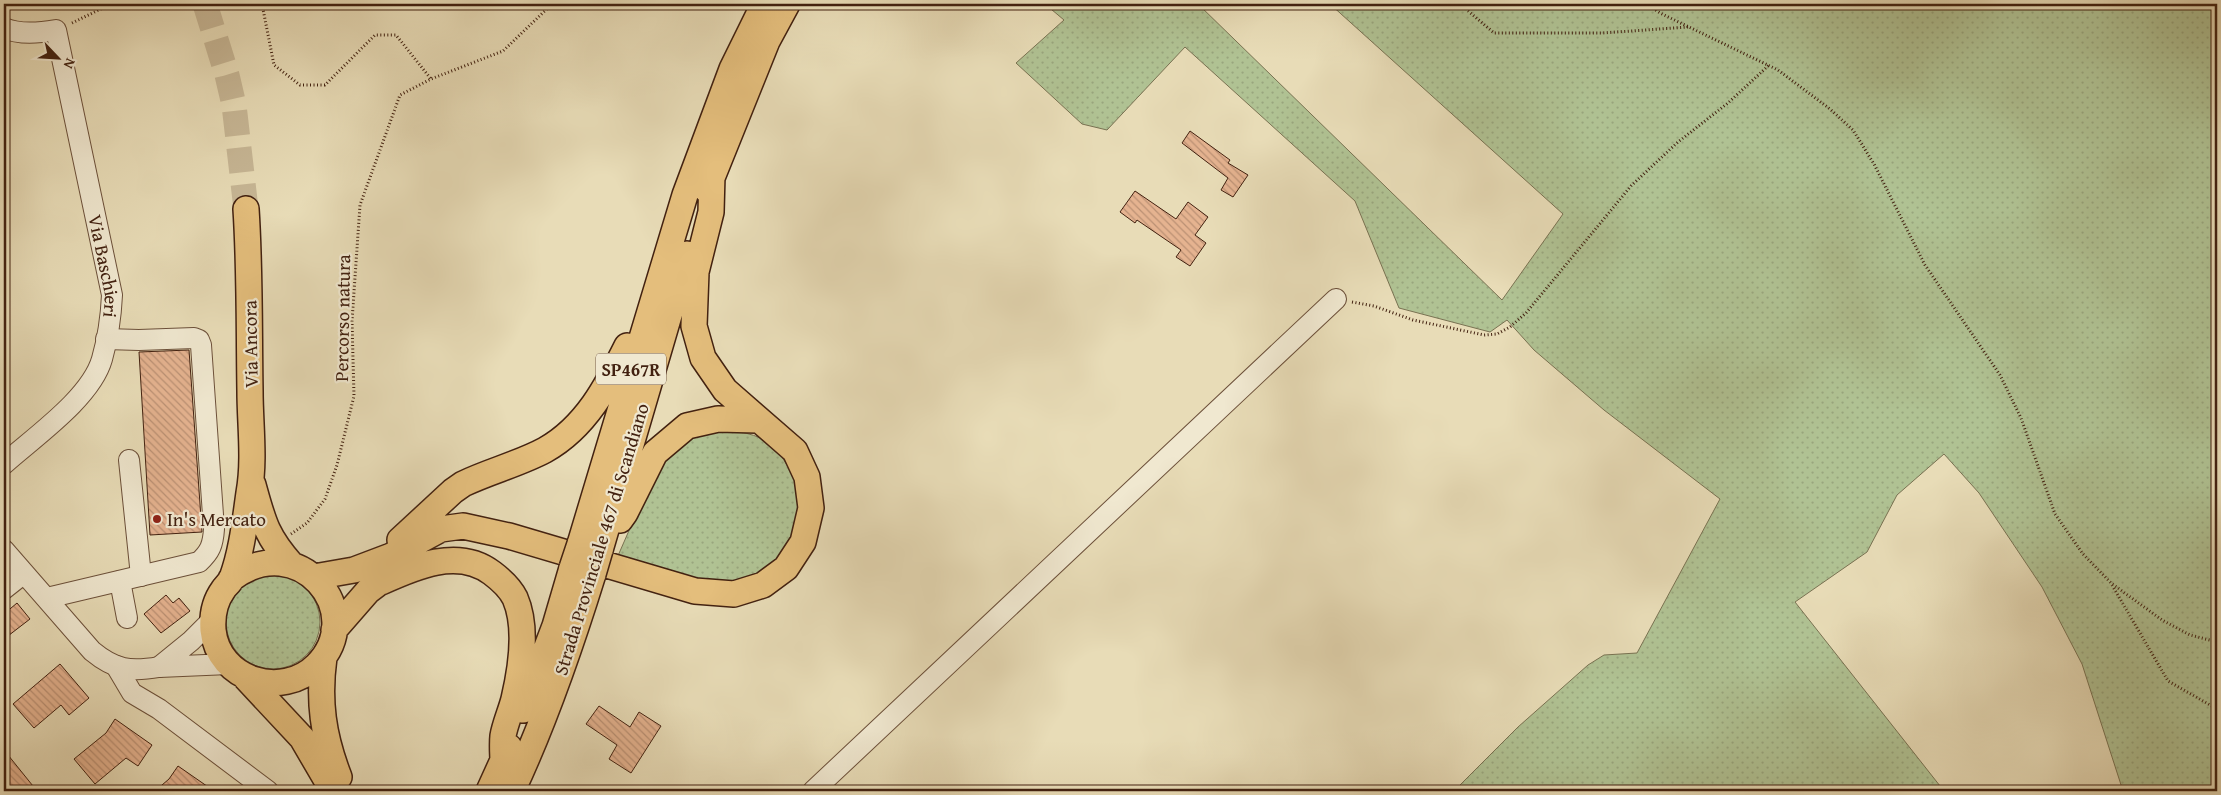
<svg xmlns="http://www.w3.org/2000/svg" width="2221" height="795" font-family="'Gentium Book Plus',serif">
<defs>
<pattern id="grass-dots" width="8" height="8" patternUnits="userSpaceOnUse" patternTransform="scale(1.25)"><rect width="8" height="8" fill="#b0c293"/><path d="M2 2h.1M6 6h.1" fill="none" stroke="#99a67e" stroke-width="1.8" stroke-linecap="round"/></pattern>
<pattern id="building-back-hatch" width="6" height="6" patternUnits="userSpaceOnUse" patternTransform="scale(1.25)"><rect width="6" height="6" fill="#e5b390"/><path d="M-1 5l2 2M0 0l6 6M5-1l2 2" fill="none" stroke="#bb9174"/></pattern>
</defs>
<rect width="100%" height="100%" fill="#e8dcb7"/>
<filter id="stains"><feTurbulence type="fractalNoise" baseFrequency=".004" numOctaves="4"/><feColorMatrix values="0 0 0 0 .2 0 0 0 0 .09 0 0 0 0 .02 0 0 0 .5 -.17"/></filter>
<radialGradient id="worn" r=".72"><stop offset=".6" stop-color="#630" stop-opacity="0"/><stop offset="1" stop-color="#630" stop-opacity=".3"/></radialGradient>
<path fill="url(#grass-dots)" stroke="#797252" d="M1045,4H1198L1502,300L1563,214L1330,4H2217V791H2123L2082,664L2042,587L1979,493L1944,454L1897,495L1867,552L1795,602L1944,791H1454L1518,727L1588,665L1604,655L1637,653L1720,499L1604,410L1534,350L1507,320L1490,332L1399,308L1355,201L1185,47L1107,130L1082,124L1016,63L1064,20Z
M716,428C735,431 758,433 774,446C778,450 782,457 785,462C821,510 789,572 732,584C727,585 719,583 714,582C681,577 649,567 617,558L662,455L690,437Z
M226 622a47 47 0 1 1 94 0a47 47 0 1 1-94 0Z"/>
<path fill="url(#building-back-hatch)" stroke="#422110" d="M1190,131L1230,160L1228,163L1248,175L1233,197L1221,190L1228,178L1182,143Z
M1135,191L1176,219L1188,202L1208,217L1195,235L1206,243L1190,266L1176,257L1181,250L1137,220L1135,223L1120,212Z
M189,350L202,532L150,535L139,352Z
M166,595L173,603L179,598L190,611L161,633L144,614Z
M17,603L30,619L4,639V614Z
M60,664L89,698L69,715L61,705L34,728L13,704Z
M599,706L630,727L639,712L661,726L631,773L609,759L617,745L586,724Z
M115,719L152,745L138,766L126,758L95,784L74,759L106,733Z
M4,750L37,791H4Z
M178,766L214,791H155L169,779Z"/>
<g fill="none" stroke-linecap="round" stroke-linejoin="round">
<path stroke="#c7b796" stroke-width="25" stroke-dasharray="25 12" stroke-linecap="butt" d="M205,4L227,75L234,105L246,209"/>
<defs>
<g id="minor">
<path id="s1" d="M4,28C20,35 39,33 56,30L112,295C111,316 108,338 102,359C91,398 34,437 4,464"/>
<path d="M129,460L141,576"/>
<path d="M4,550L92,651C115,670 130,672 159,667"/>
<path d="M120,581L127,618"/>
<path d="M4,589L23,574"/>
<path d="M47,598L199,562C210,552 213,545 214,529L201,345L199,340L194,338L139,340L106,339"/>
<path d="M213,619L191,641L159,667L229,664"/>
<path d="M116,666L132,693L159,709L268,791"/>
<path d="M813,791L1336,299"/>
</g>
<path id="major" d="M707,190L767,41L787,4
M253,485C263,521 266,536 292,565
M620,520L625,513L655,453L687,426L718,419L757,420
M400,540L453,491L463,484C490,471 519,464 545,450C586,427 607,386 627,346
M580,544L685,195L732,69L764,4
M600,550L687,254
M314,577L354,570L391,556L441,529L463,526L509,536L695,591L734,594L763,585L786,568L803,542L811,508L807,477L795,451L725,390L703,358L694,326L696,272L711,212L712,175
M231,579C298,527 369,612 317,665C282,700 218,680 213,630C212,616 215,601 223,590C225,586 230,583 232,578C242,551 245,521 249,493C255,460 250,424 250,391C249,330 250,269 246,209
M381,582C414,567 458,547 492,573C500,579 510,588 515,598C528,628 521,669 514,699C511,711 505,724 503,736C502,745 503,754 503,763
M334,630L368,591L393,572
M324,657C318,701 323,736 339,777
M246,678L302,738L333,791
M523,710L555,626L572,568
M489,791L509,747
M512,791C545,721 570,648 593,574"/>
</defs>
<use href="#minor" stroke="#6c503a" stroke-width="22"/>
<use href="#major" stroke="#422110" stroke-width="28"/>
<path stroke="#422110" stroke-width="3" stroke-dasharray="1 2.5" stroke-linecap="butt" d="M262,4L274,65L300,85H325L375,35H396L431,79
M1460,4L1494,33H1602L1688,27
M1647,4L1660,13L1778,70L1830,109L1853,130L1874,164L1925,265L2000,375L2021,418L2055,514L2083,554L2111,583L2162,620L2190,635L2217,642
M72,23L111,4
M1352,302L1374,306L1413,320L1484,335L1497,334L1510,327L1526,313L1631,186L1678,142L1728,103L1769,65
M291,534L307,523L325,499L337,465L354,396L352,321L360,205L400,95L431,79L503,51L552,4
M2112,585L2168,681L2217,709"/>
<use href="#minor" stroke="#f0e8d0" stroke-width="20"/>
<use href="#major" stroke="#e4be7c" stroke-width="25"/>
<defs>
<path id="major-bridge" d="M572,568L580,544
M593,574L600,550"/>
</defs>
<use href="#major-bridge" stroke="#422110" stroke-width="28" stroke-linecap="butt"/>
<use href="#major-bridge" stroke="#e4be7c" stroke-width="25"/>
</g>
<circle fill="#8f2418" stroke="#f0e8d0" stroke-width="2" cx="157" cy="519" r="5"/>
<g text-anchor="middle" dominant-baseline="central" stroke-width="4.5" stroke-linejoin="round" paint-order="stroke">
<rect fill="#f0e8d0" stroke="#765d4a" stroke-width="1" x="596" y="353.5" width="70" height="31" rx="4"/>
<g font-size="18" font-weight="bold" fill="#422110">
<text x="631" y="369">SP467R</text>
</g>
<g font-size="19" fill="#422110" stroke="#f0e8d0">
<text stroke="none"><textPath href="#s1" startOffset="294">Via Baschieri</textPath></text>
<text transform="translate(342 318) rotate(-89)">Percorso natura</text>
<text transform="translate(250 344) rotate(-91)">Via Ancora</text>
<text transform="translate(601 539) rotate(-73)">Strada Provinciale 467 di Scandiano</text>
</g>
<g font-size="19" fill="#422110" stroke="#f0e8d0" text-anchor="start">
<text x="167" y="519">In's Mercato</text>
</g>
</g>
<rect width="2221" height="795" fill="none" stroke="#e8dcb7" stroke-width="20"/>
<rect x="5" y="5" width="2211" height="785" fill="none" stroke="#422110" stroke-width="2.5"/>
<rect x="10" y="10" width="2201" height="775" fill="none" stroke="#422110"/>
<g transform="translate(58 58) rotate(115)" stroke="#f0e8d0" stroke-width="4" paint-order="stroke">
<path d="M0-4L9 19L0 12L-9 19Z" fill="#422110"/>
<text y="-8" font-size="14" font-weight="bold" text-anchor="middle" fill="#422110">N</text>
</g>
<rect width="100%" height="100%" filter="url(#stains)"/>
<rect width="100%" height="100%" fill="url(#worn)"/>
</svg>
